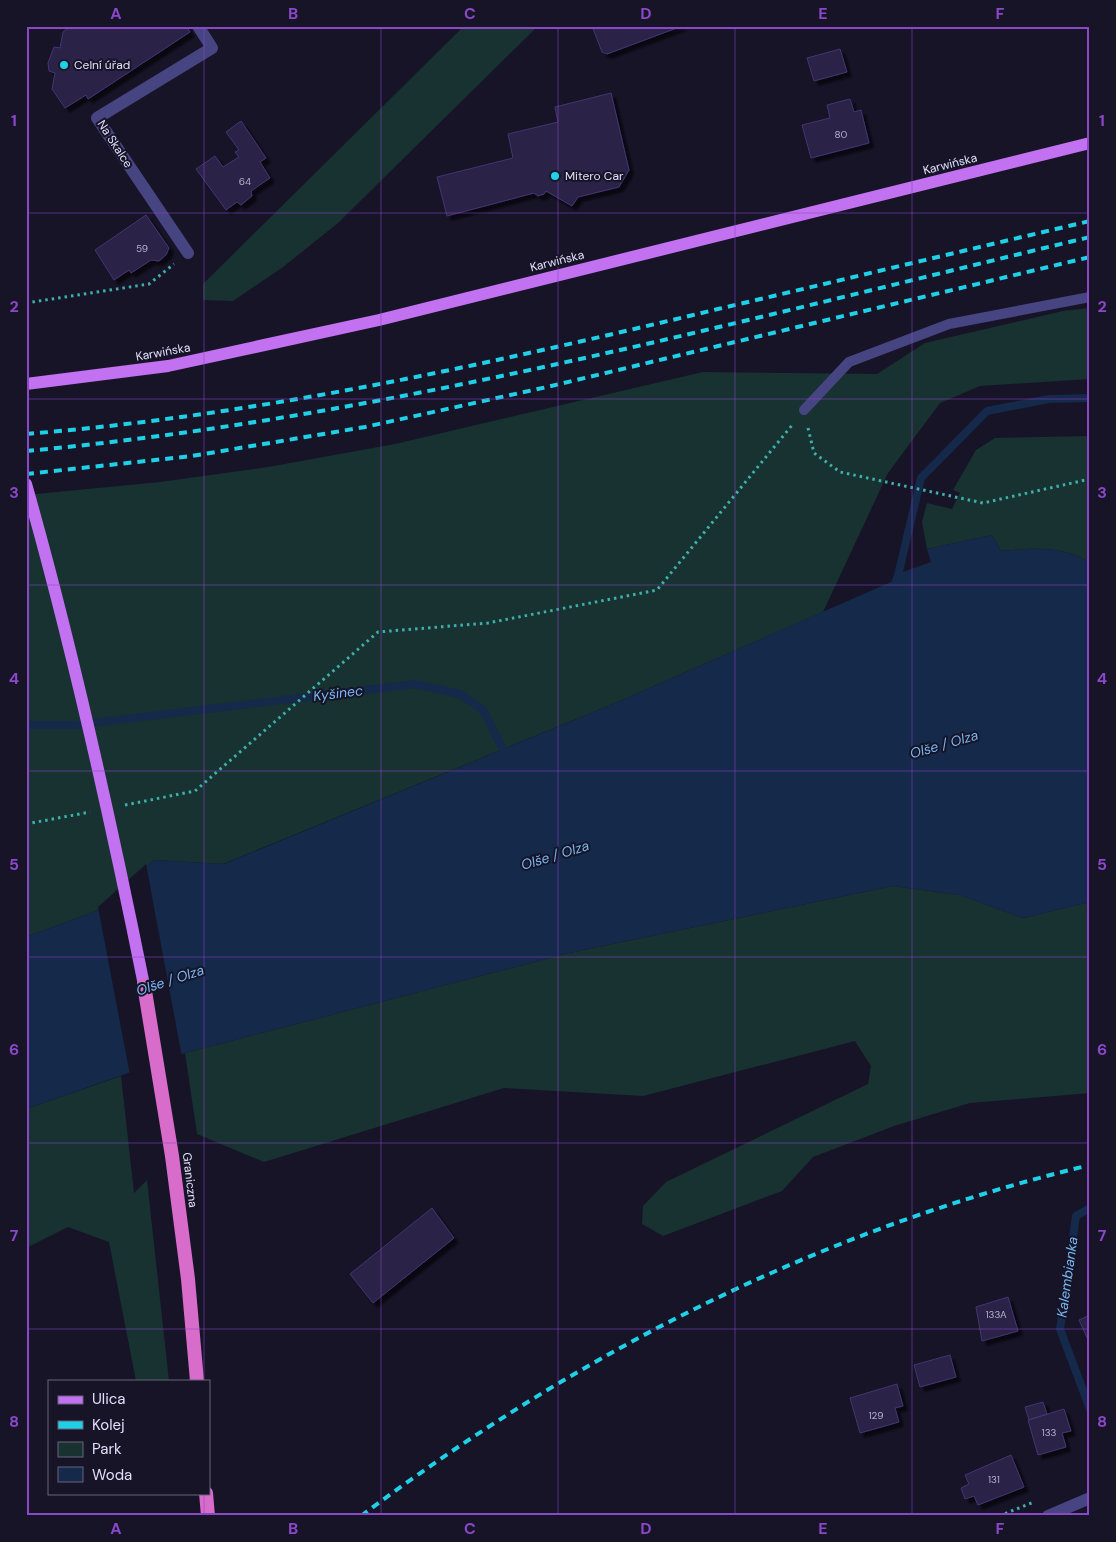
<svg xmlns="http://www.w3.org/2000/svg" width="1116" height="1542" font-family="'DM Sans',sans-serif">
<defs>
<filter id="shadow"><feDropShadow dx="4.5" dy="4.5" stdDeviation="1" flood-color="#0009"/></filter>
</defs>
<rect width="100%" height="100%" fill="#171428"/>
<path fill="#173231" d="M464,26H538L338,223L283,267L233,301L203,300V284Z
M1090,308V379L980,386L940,403L888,473L823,612L613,704L223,864L154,860L99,910L26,937V495L160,482L268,467L395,444L703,372L877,374L925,343L1063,311Z
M1090,436V563C1064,545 1032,548 1001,551L992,535L927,549L922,522L927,503L952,509L960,493L953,490L976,450L995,438Z
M893,886L960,895L1023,918L1090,902V1093L970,1103L894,1126L813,1157L782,1191L663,1236L642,1224L643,1206L666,1182L868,1084L871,1066L855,1041L643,1096L504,1088L264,1162L197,1134L185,1053L569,953Z
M121,1076L134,1193L147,1180L169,1381H136L109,1242L68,1227L26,1248V1109Z"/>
<path fill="#15294b" d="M992,535L1001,551C1032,548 1064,545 1090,563V902L1023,918L960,895L893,886L569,953L185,1053L26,1109V937L99,910L154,860L224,864L613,704L891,582L894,575L931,562L927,549Z"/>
<path fill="#171428" d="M146,864L182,1057L130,1075L98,907Z"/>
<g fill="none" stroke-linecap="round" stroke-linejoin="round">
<path stroke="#15294b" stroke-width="8" d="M896,584L921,478L987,411L1049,399L1090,398
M26,725H76L415,684L460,694L483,710L507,757
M1090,1208L1076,1216L1060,1329L1090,1409"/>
</g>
<path fill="#2a2247" stroke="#423671" filter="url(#shadow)" d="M71,26H186L190,32L88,99L86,95L65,108L52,89L55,73L49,71L48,63L54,47L60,48L63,32Z
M592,26H682L607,54L602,52Z
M840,49L847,72L814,81L807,58Z
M611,93L629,170L619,187L578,197L572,206L546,191L544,194L538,196L534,193L447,216L437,177L513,158L508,134L558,122L555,107Z
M850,99L854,112L861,110L869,143L811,158L802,125L830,118L827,105Z
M241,121L266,158L260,162L270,178L251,191L252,196L241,205L237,202L226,210L196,169L215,156L223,167L239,157L235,152L239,150L226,132Z
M146,215L169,248L166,255L159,261L151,260L131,273L129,270L114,280L95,250Z
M432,1208L454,1238L373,1303L350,1274Z
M1008,1297L1018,1331L982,1341L976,1307Z
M1090,1315V1344L1079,1320Z
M950,1355L956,1377L920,1387L914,1365Z
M897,1384L903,1406L895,1408L899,1422L860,1433L850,1398Z
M1043,1402L1047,1414L1029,1420L1025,1407Z
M1064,1409L1071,1431L1062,1433L1066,1447L1038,1455L1028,1420Z
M1011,1455L1024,1487L978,1505L974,1496L965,1499L961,1488L969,1484L965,1475Z"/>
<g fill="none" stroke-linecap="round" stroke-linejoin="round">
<path stroke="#3eb0aa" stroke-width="3" stroke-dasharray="2.5 4" stroke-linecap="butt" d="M26,303L149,284L174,264
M808,428L814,453L840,472L983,503L1090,479
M125,805L195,791L378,632L488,623L657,590L793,424
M26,824L90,812
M999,1516L1034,1502"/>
<path stroke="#474482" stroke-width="10" d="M804,410L849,362L949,324L1090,297"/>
<path stroke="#474482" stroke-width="12" d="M188,253L97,118L212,48L198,26"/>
<path stroke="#474482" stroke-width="12" d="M1048,1516L1090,1498"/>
<path stroke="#c271f0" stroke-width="12" d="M26,384L168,366L379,320L1090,143
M26,484C73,649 110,816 144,985"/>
<path stroke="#d86ccb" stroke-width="14" d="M144,985L172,1156L188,1279L197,1381
M206,1493L208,1516"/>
<path stroke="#1fd1e7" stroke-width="4" stroke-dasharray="8 6" stroke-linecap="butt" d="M26,434C261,415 490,364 718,309C842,280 966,250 1090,221
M26,451C387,418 738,321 1090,237
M26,474L192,456L365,427L547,387L1090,257
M361,1516C583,1350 820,1230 1090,1165"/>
</g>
<path fill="none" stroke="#8a47c8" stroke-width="1" stroke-opacity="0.55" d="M204,26V1381M381,26V1516M558,26V1516M735,26V1516M912,26V1516M26,213H1090M26,399H1090M26,585H1090M26,771H1090M26,957H1090M26,1143H1090M26,1329H1090M204,1493V1516"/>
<g fill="#1fd1e7" stroke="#171428" stroke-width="2">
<circle cx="64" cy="65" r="5"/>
<circle cx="555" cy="176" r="5"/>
</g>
<g text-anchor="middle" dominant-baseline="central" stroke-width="4" stroke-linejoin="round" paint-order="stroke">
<g font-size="10" fill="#b4b0ce">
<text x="841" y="134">80</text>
<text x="245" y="181">64</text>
<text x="142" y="248">59</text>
<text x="996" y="1314">133A</text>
<text x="876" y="1415">129</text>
<text x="1049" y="1432">133</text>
<text x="994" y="1479">131</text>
</g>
<g font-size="12" fill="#e2dffb" stroke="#171428" text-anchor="start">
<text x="74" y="65">Celní úřad</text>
<text x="565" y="176">Mitero Car</text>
</g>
<g font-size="12" fill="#e2dffb" stroke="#171428">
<text transform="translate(115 144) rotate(57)">Na Skalce</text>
<text transform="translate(950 164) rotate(-14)">Karwińska</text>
<text transform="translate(557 261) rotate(-14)">Karwińska</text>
<text transform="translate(163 352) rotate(-10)">Karwińska</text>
<text transform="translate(190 1180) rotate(83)">Graniczna</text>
</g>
<g font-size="14" font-style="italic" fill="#78b7f0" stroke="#171428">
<text transform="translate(338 693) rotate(-7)">Kyšinec</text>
<text transform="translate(944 744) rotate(-16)">Olše / Olza</text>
<text transform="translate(555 855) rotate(-17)">Olše / Olza</text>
<text transform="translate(170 980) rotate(-18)">Olše / Olza</text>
<text transform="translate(1067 1277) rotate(-82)">Kalembianka</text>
</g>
</g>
<rect width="1116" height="1542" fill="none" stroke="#171428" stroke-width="55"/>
<rect x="48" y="1380" width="162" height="115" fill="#171428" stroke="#68657c"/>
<rect x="58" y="1396" width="25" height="8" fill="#c271f0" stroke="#68657c"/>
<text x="92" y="1404" font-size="15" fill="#e2dffb">Ulica</text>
<rect x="58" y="1421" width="25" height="8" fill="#1fd1e7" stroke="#68657c"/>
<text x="92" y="1430" font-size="15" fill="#e2dffb">Kolej</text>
<rect x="58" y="1442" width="25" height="15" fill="#173231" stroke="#68657c"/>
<text x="92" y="1454" font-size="15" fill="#e2dffb">Park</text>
<rect x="58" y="1467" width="25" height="15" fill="#15294b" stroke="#68657c"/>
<text x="92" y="1480" font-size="15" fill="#e2dffb">Woda</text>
<rect x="28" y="28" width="1060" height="1486" fill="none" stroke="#8a47c8" stroke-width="2"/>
<g font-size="16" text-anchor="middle" font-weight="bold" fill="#8a47c8">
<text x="116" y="19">A</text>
<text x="293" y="19">B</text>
<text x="470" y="19">C</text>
<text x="646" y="19">D</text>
<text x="823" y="19">E</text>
<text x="1000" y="19">F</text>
<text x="14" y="126">1</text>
<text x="1102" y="126">1</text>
<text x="14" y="312">2</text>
<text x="1102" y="312">2</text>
<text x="14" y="498">3</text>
<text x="1102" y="498">3</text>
<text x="14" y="684">4</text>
<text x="1102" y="684">4</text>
<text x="14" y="870">5</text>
<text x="1102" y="870">5</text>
<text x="14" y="1055">6</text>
<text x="1102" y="1055">6</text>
<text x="14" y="1241">7</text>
<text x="1102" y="1241">7</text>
<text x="14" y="1427">8</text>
<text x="1102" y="1427">8</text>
<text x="116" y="1534">A</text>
<text x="293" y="1534">B</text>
<text x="470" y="1534">C</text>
<text x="646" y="1534">D</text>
<text x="823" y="1534">E</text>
<text x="1000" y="1534">F</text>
</g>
</svg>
